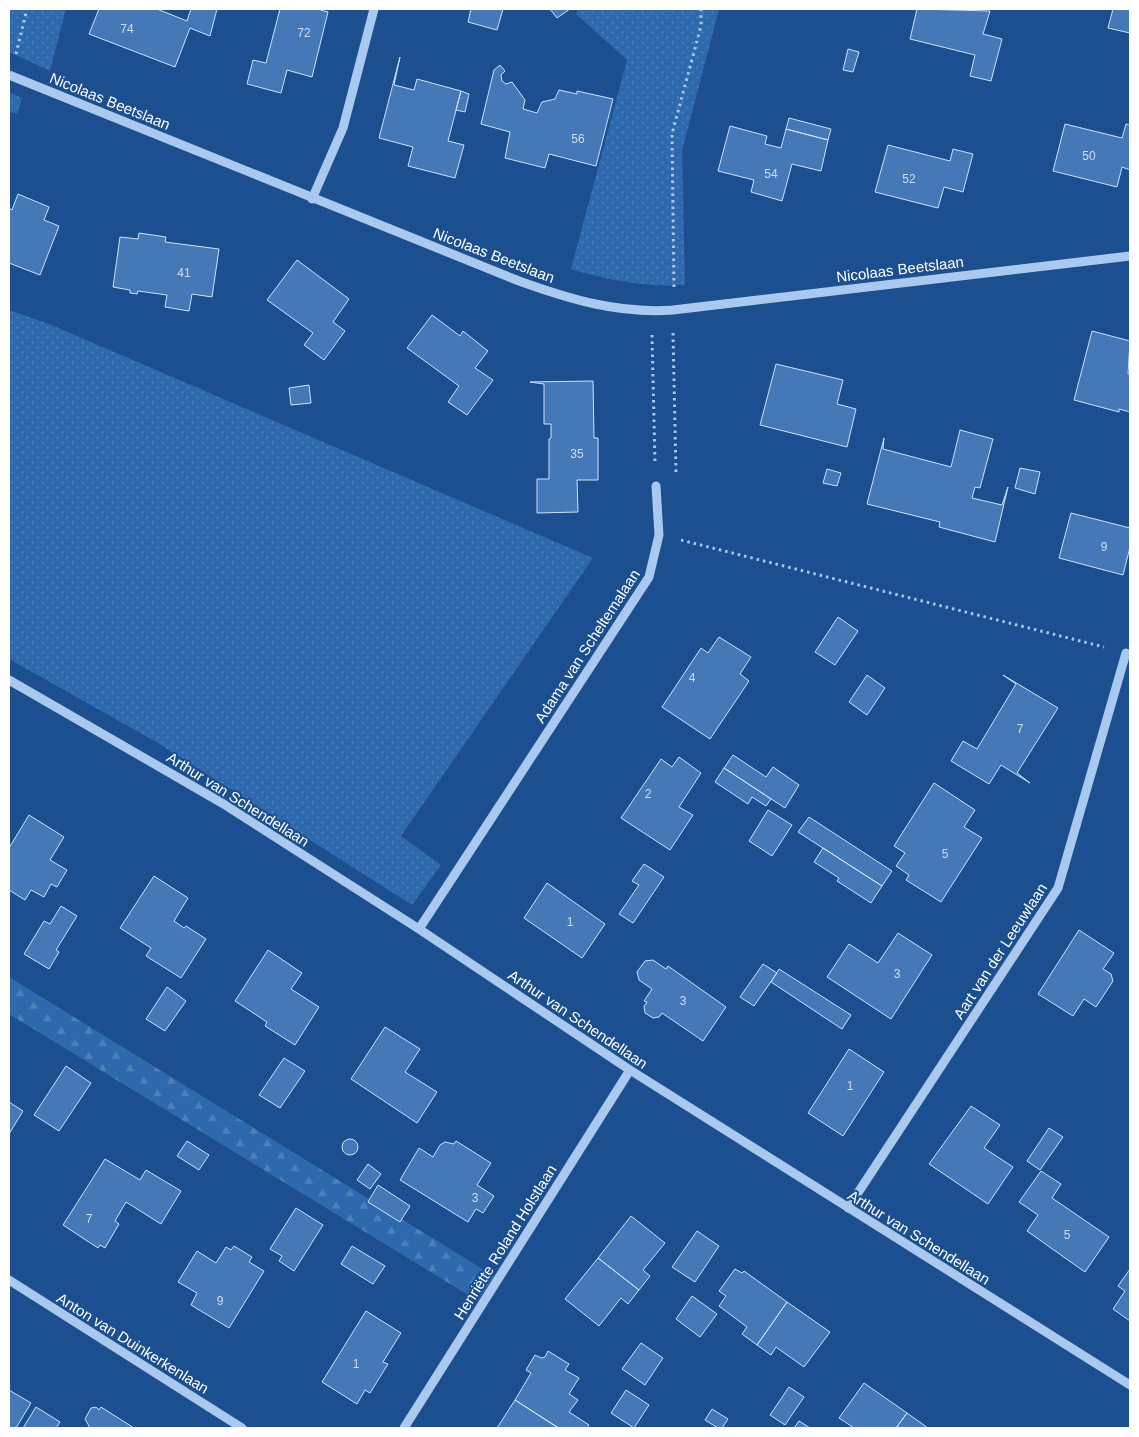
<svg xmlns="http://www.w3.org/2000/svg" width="1139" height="1437" font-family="Helvetica,sans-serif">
<defs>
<pattern id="grass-dots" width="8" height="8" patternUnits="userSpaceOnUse" patternTransform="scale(1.25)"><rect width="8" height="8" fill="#2e69ad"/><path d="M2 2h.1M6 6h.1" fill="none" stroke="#4d80b9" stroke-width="1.8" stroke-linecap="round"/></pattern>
<pattern id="forest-firs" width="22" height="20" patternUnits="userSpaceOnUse" patternTransform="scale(1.25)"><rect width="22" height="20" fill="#2e69ad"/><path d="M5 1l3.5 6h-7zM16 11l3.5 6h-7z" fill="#4d80b9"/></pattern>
</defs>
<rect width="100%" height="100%" fill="#1b4f8f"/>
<path fill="url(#grass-dots)" d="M9,9H66L50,71L9,52Z
M578,9H719L682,151L685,285C647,288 608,280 571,269L627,60L576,14Z
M9,92L22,98L17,114L9,111Z
M9,310L49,324L593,558L401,836L441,865L412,905L158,743L9,659Z"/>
<path fill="url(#forest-firs)" d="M9,977L494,1276L478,1301L9,1014Z"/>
<path fill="#4478b7" stroke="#cfe3fa" d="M99,9H157L187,21L191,9H217L210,36L190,28L175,67L89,34Z
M280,9H317L328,12L312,77L287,70L281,93L247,84L253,60L266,63Z
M471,9H503L497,30L468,22Z
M550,9H570L557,18Z
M917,9L990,11L983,34L1002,39L991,81L970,76L975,55L910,39Z
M1113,9H1130V33L1108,28Z
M848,49L859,52L853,72L843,70Z
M400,57L394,85L414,90L417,79L461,91L448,141L464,145L455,178L408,166L413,147L379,138Z
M500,65L505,71L501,75L502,81L506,84L512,82L525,100L523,109L537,113L542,102L555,99L559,90L577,94V91L613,99L596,166L549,154L545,168L505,158L510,132L481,124L494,70Z
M461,91L469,94L465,112L456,110Z
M789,118L831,129L828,140L786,129Z
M1065,124L1122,138L1126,124L1130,125V170L1122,167L1117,187L1053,171Z
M730,126L767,136L765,144L781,148L786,129L828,140L821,171L792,164L782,201L751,192L754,180L718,171Z
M888,145L950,161L953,149L973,154L963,192L944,187L938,208L875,192Z
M18,194L49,207L44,220L59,226L40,275L9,263V208L12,210Z
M139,233L166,237L165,242L219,249L212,297L192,294L189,311L165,307L167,295L138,291L137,294L130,293V290L113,287L120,237L138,239Z
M297,260L349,299L333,322L345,331L324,360L304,345L313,333L267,300Z
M432,315L460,336L463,331L488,351L475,368L493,380L467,415L448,402L459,386L407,348Z
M1092,331L1130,341L1128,374H1130V412L1119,409V412L1074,400Z
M776,364L843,380L837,404L856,409L847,447L760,425Z
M593,381L594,438H598V480H577L578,512L537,513V479H549V439L551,438V424H544V384L530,382Z
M309,385L311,403L291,405L289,388Z
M960,430L993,439L980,488L975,487L972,498L1002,505L1008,487L995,542L939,527L940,522L867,504L884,438L883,449L951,467Z
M1020,468L1040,472L1035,494L1015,488Z
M827,469L841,473L837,486L823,483Z
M1071,513L1130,528V547L1123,575L1059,558Z
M838,617L858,631L835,665L815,652Z
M719,637L751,657L740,674L749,681L710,739L662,707L701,648L708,653Z
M867,675L885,688L867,715L849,702Z
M1003,675L1058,708L1017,773L1030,783L1001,765L989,784L951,761L963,741L977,749L1016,684Z
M733,755L766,777L773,767L799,785L785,808L724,768Z
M679,757L701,773L679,807L693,815L670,850L621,818L661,759L672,767Z
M724,768L771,799L766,806L752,797L748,804L715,782Z
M934,783L975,810L964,827L982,838L941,902L906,880L909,875L896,866L905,853L894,846Z
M768,810L792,825L772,856L749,841Z
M29,815L64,837L50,860L67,870L57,887L51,884L44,897L31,890L25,900L9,890V848Z
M809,817L892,871L882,886L798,832Z
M823,848L882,886L871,903L837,881L839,878L814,862Z
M644,864L664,877L633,923L619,914L639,885L632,881Z
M154,876L188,898L174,921L184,928L186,926L206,939L181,978L146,956L151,948L120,928Z
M547,883L605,924L582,958L524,918Z
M61,906L77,916L56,950L59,952L49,969L24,954L44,921L50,924Z
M1079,930L1114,953L1103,969L1111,974L1113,981L1096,1007L1084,999L1073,1016L1038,994Z
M898,933L932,955L891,1019L827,977L849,944L878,963Z
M268,950L302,973L291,989L319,1007L295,1045L265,1026L267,1022L235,1001Z
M653,960L666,969L668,966L726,1007L703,1041L662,1013L659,1017L653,1018L645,1013L644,1006L647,1002L644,1001L652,989L639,980L637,972L645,961Z
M763,964L777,973L754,1006L740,997Z
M779,969L851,1015L842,1029L771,982Z
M167,987L186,1001L165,1031L146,1019Z
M385,1027L420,1049L405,1072L437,1092L417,1123L351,1079Z
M849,1049L884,1072L843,1136L808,1113Z
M284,1058L305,1071L280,1108L259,1095Z
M66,1066L91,1083L59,1131L34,1115Z
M9,1102L23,1111L9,1134Z
M971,1106L1000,1125L984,1148L1013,1167L988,1204L929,1164Z
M1049,1128L1063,1137L1040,1170L1027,1161Z
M342 1147a8 8 0 1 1 16 0a8 8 0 1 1-16 0Z
M187,1141L209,1155L199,1170L177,1156Z
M456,1141L491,1163L477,1185L494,1196L483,1213L476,1209L468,1222L400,1180L419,1148L433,1157L440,1145L445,1142L454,1144Z
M105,1159L140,1180L146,1170L181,1191L161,1224L126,1202L115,1221L119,1224L105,1248L100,1245L98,1248L63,1225Z
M368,1164L381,1174L370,1189L357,1180Z
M1041,1171L1061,1184L1052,1198L1109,1237L1085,1272L1027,1231L1038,1215L1019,1202Z
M378,1185L410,1206L400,1222L368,1202Z
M296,1208L323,1225L294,1271L279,1261L282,1256L270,1249Z
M631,1216L665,1243L643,1270L650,1276L639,1290L598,1258Z
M697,1231L719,1246L695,1282L672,1267Z
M234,1246L252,1257L249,1262L264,1271L229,1328L191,1305L197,1293L178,1282L197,1251L216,1263L226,1247L231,1250Z
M352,1246L385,1266L373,1284L341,1264Z
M598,1258L639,1290L628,1304L621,1298L599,1326L565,1299Z
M735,1269L742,1273L744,1271L787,1302L757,1345L742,1334L747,1327L719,1306L726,1296L719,1291Z
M1130,1269V1321L1113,1309L1125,1291L1118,1286Z
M692,1296L717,1314L700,1337L676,1319Z
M787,1302L830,1332L804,1367L776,1347L771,1355L757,1345Z
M366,1311L401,1333L383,1362L388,1364L370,1393L365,1390L357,1404L322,1382Z
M641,1343L663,1358L645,1385L622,1369Z
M548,1351L569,1364L565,1370L579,1378L569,1394L578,1400L569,1412L589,1425L587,1428H559L515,1400L531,1373L526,1370L535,1355L541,1358L545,1357Z
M864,1383L907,1413L896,1428H854L839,1418Z
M789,1387L804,1397L785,1425L770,1415Z
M9,1390L31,1403L16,1428H9Z
M626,1390L649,1405L634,1428L611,1413Z
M515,1400L558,1428H497Z
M36,1407L60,1422L56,1428H23Z
M96,1407L99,1410L101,1407L134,1428H88L89,1426L85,1419L91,1408Z
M712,1409L728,1419L722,1428H718L705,1420Z
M907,1413L928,1428H896Z
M799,1421L810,1428H794Z"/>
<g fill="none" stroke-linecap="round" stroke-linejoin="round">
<path stroke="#a9c9ee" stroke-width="3" stroke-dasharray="2.5 4" stroke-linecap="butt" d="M16,54L27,9
M674,287L672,134L701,26V9
M673,333L676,474
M652,335L655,463
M681,540L1104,647"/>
<path stroke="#a9c9ee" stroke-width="9" d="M9,75L519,281C569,299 618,314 673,310L1130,256
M312,199L343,128L374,9
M9,680L222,803L419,929L630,1070L1130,1385
M419,929L649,577L659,535L656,486
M848,1208L1058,888L1126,653
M9,1280L242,1428
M404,1428L630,1070"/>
</g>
<g text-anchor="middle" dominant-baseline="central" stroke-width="4" stroke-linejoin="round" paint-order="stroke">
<g font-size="12" fill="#d0dded">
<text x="127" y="29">74</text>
<text x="304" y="33">72</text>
<text x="578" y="139">56</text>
<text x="1089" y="156">50</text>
<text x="771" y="174">54</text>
<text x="909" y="179">52</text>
<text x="184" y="273">41</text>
<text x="577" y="454">35</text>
<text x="1104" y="547">9</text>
<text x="692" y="678">4</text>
<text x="1020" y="729">7</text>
<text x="648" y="794">2</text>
<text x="945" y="854">5</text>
<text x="570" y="922">1</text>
<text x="897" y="974">3</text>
<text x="683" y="1001">3</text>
<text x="850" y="1086">1</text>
<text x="475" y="1198">3</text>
<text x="89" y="1219">7</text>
<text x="1067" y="1235">5</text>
<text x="220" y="1301">9</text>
<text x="356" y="1364">1</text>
</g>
<g font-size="15" fill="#fff" stroke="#1b4f8f">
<text transform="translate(110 101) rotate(22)">Nicolaas Beetslaan</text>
<text transform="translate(494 255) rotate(21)">Nicolaas Beetslaan</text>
<text transform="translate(900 269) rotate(-7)">Nicolaas Beetslaan</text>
<text transform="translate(587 646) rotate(-57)">Adama van Scheltemalaan</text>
<text transform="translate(238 799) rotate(32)">Arthur van Schendellaan</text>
<text transform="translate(1000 951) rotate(-57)">Aart van der Leeuwlaan</text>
<text transform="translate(578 1019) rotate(34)">Arthur van Schendellaan</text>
<text transform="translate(919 1237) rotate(32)">Arthur van Schendellaan</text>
<text transform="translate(505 1242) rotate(-58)">Henriëtte Roland Holstlaan</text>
<text transform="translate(133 1343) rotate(32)">Anton van Duinkerkenlaan</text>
</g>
</g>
<rect width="1139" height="1437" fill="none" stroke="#ffffff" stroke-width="20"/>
</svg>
